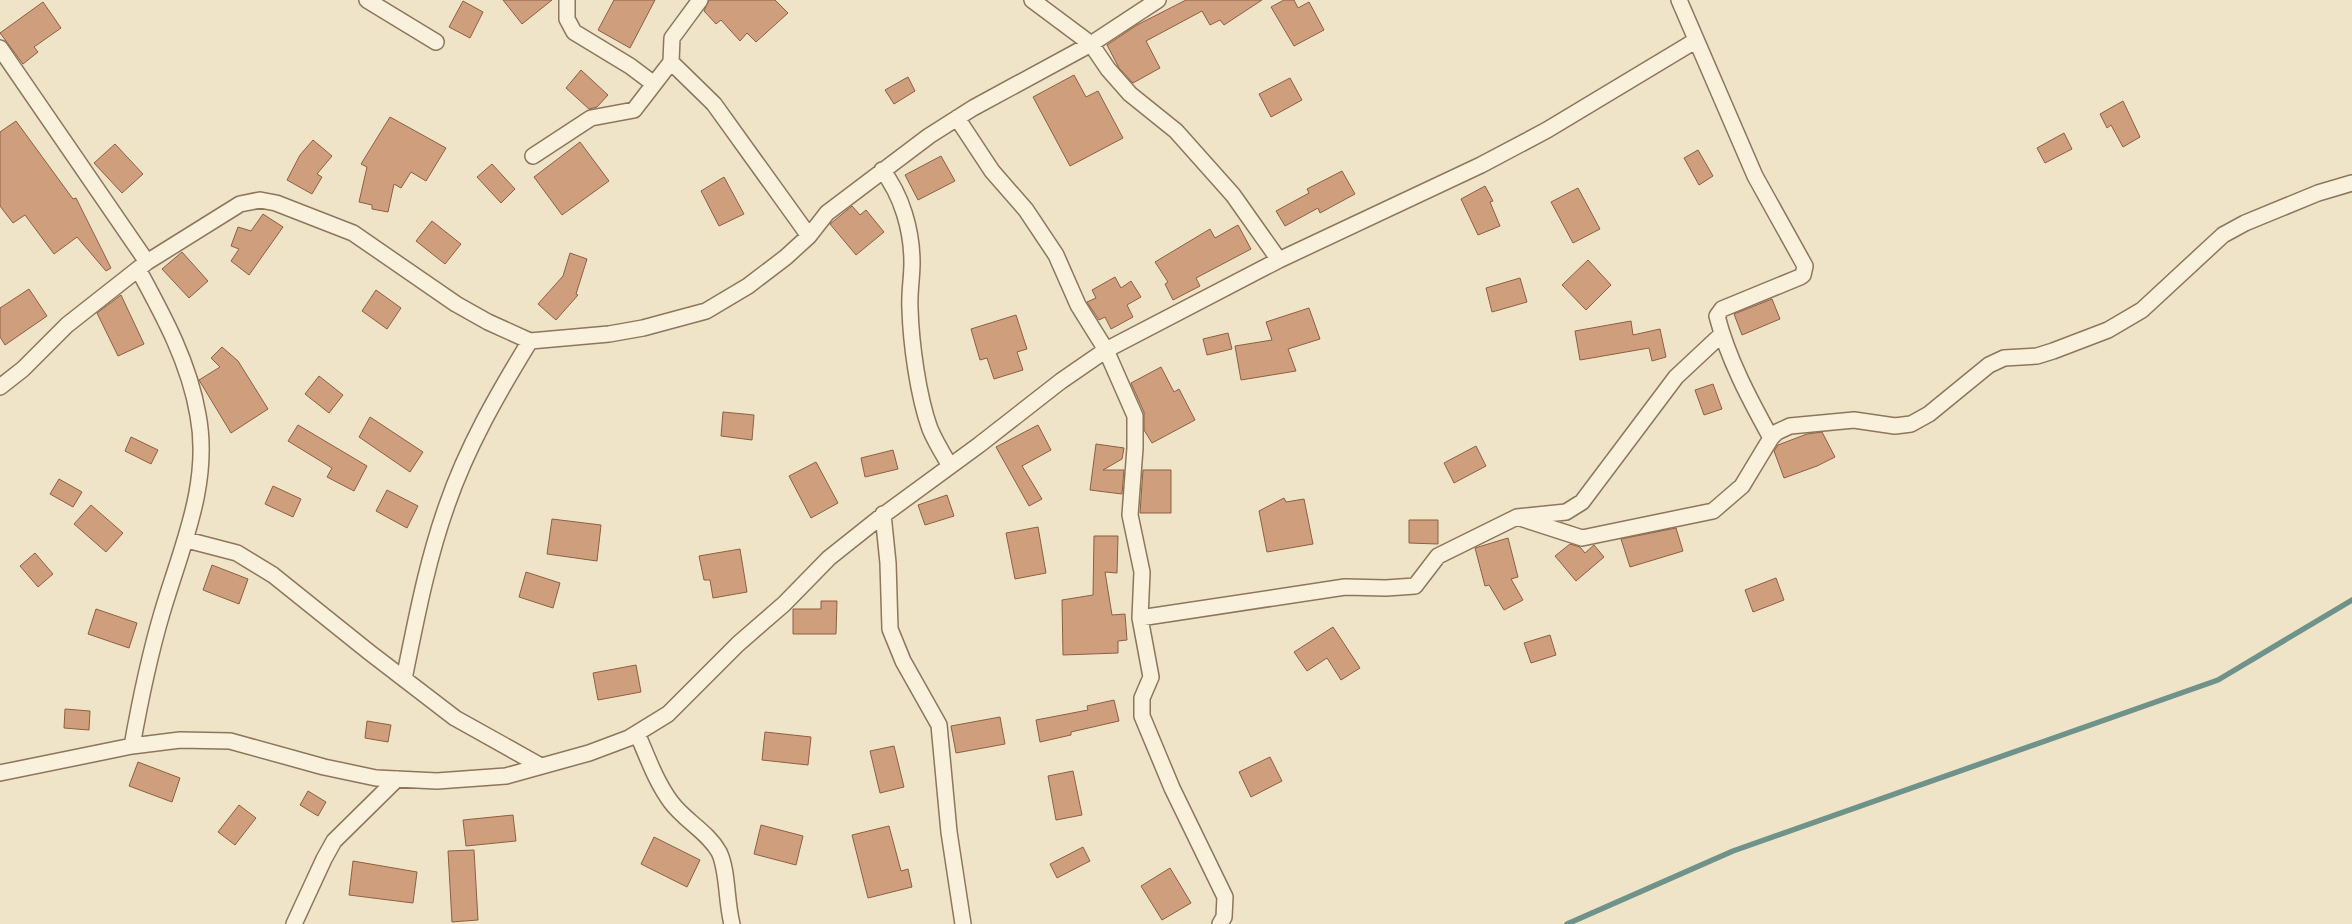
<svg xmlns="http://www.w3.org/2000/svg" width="2352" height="924" font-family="'Zilla Slab',serif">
<rect width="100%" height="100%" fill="#f0e4c8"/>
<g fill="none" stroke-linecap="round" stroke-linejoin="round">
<path stroke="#6f938a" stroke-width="5.5" d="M1567,924L1733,851L2218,680L2352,600"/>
</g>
<path fill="#cf9f7d" stroke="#8d5f41" d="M503,0H552L522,24Z
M614,0H655L630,48L598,30Z
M709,0H775L788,13L756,42L747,33L740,41L721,20L716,24L704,11Z
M1186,0H1262L1224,25L1220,20L1210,25L1202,11L1146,41L1160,68L1133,83L1119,68L1107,45L1137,25Z
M1284,0H1294L1298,8L1309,2L1324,30L1294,46L1271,7Z
M463,1L483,12L470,38L449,27Z
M43,2L61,28L34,47L38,52L23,64L0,33Z
M581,70L608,95L597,107L589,109L566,88Z
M1074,75L1086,97L1098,91L1123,138L1070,166L1033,97Z
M908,77L915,91L894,104L885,90Z
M1290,78L1302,100L1271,117L1259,94Z
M2123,101L2140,137L2123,147L2111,125L2107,128L2100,114Z
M390,117L446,148L426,181L411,172L401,188L394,184L388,212L372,209V205L359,202L367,167L361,164Z
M16,121L73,199L76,198L111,268L106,271L77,237L54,254L25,215L13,223L0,206V132Z
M2064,133L2072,149L2045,163L2037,148Z
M313,140L332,156L317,174L322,177L312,194L287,180L300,155Z
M580,142L609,181L562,215L534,177Z
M115,144L143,174L122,193L94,163Z
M1698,150L1713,176L1699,185L1684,158Z
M941,156L955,181L918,200L905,175Z
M492,164L515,189L501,203L477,177Z
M1342,171L1355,194L1320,213L1318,208L1285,226L1276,211L1309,193L1307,189Z
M724,177L744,214L719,226L701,191Z
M1485,186L1493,201L1490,202L1500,226L1478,235L1461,199Z
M1578,188L1600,229L1573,243L1551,202Z
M852,206L860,215L866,210L884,232L856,255L830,224Z
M263,214L283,227L249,275L231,261L239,249L231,246L238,227L251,231Z
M432,221L461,244L445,264L416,241Z
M1238,225L1251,249L1196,278L1200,286L1173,300L1165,284L1168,282L1155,262L1210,229L1215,238Z
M182,252L208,281L189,298L162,269Z
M570,253L587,259L576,294L578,295L556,320L538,304L563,276Z
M1588,260L1611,285L1586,310L1562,285Z
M1115,277L1121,288L1131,281L1141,297L1127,305L1133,317L1111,329L1105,317L1099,320L1087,302L1096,298L1092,290Z
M1520,278L1527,302L1492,312L1486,288Z
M29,289L47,316L5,345L0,337V308Z
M376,290L401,308L387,329L362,311Z
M121,295L144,344L118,356L97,313Z
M1772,299L1780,319L1742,335L1734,314Z
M1309,308L1320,339L1288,349L1296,371L1241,380L1235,346L1272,340L1266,322Z
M1016,315L1027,349L1017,352L1023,370L994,379L987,358L980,360L971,329Z
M1631,321L1633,335L1660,329L1666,357L1652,361L1649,348L1580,360L1575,331Z
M1228,333L1232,349L1207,355L1203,339Z
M222,347L238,361L268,409L231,433L199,380L220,367L211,358Z
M1161,367L1174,392L1179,389L1195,420L1152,443L1144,430V412L1131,383Z
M319,376L343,395L329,413L305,394Z
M1713,384L1722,409L1704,415L1695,390Z
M723,412L754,415L752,440L721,436Z
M370,417L423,452L410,472L359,437Z
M298,425L367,466L354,491L327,477L332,468L288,441Z
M1038,425L1051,450L1022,466L1042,499L1029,506L996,447Z
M1822,432L1835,457L1817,466L1784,478L1774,451L1778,445L1807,434Z
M131,437L158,450L151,464L125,451Z
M1096,444L1124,448L1122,459L1103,470H1124L1122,494L1090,490Z
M1476,446L1486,466L1454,483L1444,463Z
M893,450L898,469L865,477L861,458Z
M816,462L838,503L811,518L789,476Z
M1143,470H1171V513H1140Z
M59,479L82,492L73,507L50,494Z
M273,486L301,499L293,517L265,504Z
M387,490L418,506L407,528L376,511Z
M947,495L954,516L925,525L918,505Z
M1284,498L1286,502L1304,499L1313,544L1267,552L1259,511Z
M91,505L123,533L106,552L74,524Z
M552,519L601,525L597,561L547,554Z
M1409,520H1438V544L1409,543Z
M1038,527L1046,573L1015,579L1006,533Z
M1676,528L1683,551L1630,567L1621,539Z
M1094,536H1118L1117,573L1105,572L1112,615L1125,614L1127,640L1118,641V653L1063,655L1062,600L1093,595Z
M1508,538L1518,577L1511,579L1523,600L1504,610L1489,585L1485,586L1475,548Z
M1570,544L1580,547L1585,553L1594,545L1604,557L1576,581L1555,556Z
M740,549L747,592L713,598L710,580H704L699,556Z
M35,553L53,574L38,587L20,566Z
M212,565L248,579L239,604L203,590Z
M526,572L560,583L553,608L519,597Z
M1776,578L1784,600L1753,612L1745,590Z
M821,601H837L836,634H793V609H821Z
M96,609L137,623L129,648L88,634Z
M1333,627L1360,668L1341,680L1327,658L1307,671L1294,652Z
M1550,635L1556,655L1531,663L1524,643Z
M636,665L641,692L598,700L593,673Z
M1114,700L1119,721L1071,732V735L1040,742L1036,720L1088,710L1087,706Z
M65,709L90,711L89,730L64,728Z
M1000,717L1005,744L956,753L951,726Z
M367,721L391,725L388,742L365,738Z
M765,732L811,737L808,765L762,760Z
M894,746L904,787L880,793L870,751Z
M1270,757L1282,781L1251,797L1239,772Z
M138,762L180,778L172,802L129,786Z
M1073,771L1082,815L1056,820L1048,776Z
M308,791L326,802L318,816L300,805Z
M239,805L256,818L235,845L218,832Z
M513,815L516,841L466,846L463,820Z
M761,825L803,836L796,865L754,854Z
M889,826L901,871L908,869L912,887L868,898L852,835Z
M654,837L700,860L687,887L641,864Z
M1083,847L1090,861L1057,878L1050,864Z
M474,850L478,920L452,922L448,851Z
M353,861L417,872L413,903L349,895Z
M1170,868L1191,903L1162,920L1141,886Z"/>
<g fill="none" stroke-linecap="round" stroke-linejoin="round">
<defs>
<path id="minor" d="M367,0L436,42
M567,0V19L574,32L630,66L654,84
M700,0L672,38L671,62L714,104L809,236
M1032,0L1091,44L1108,69L1130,94L1176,131L1233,195L1279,260
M1679,0L1755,176L1805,266L1803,275L1800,277L1722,309L1717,316C1728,359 1750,400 1771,438
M0,48L147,262
M957,118L992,171L1026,210L1056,255L1078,305L1106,350L1135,416V448L1130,515L1142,572L1140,618L1151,677L1142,698V716L1172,788L1225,897L1224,917L1220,924
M533,156L591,118L634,110L671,62
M882,170C902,195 912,231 912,263C912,278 909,293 910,309C911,343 918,396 930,429C935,441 943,454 950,466
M0,387L23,369L67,325L147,262L240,204L260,200L276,203L353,233L456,304L488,322L530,341L609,334L643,328L706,311L748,286L786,257L809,236L827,213L929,136L973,108L1091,44L1158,0
M883,514L888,563L890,629L903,661L939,725L949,832L963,924
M1517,517L1582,538L1713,511L1742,486L1771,438L1777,432L1790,426L1854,420L1895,426L1911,424L1929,414L1989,365L2004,358L2037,356L2053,351L2108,330L2142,310L2223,235L2245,223L2318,193L2352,183
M187,540L237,553L273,575L369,652L455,718L541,766
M1140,618L1345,587L1386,588L1415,586L1438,556L1517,517L1566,512L1582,502L1676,377L1722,334
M404,679C416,620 427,561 447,505C467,447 498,393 530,341
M637,733C647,756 656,782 671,802C685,821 708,832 719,852C728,870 726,902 732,924
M132,746C140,701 149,657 162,613C181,548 211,484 198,415C189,362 163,315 138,269
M0,773L132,746L180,740L230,741L324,767L376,778L437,781L506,776L589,753L629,738L668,714L738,644L784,604L829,558L878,519L979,445L1061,381L1106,350L1279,260L1481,165L1547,130L1695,41
M294,924L324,859L334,841L397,779"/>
</defs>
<use href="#minor" stroke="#8d765c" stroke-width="18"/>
<use href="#minor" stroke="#faf1dc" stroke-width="15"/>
</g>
</svg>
